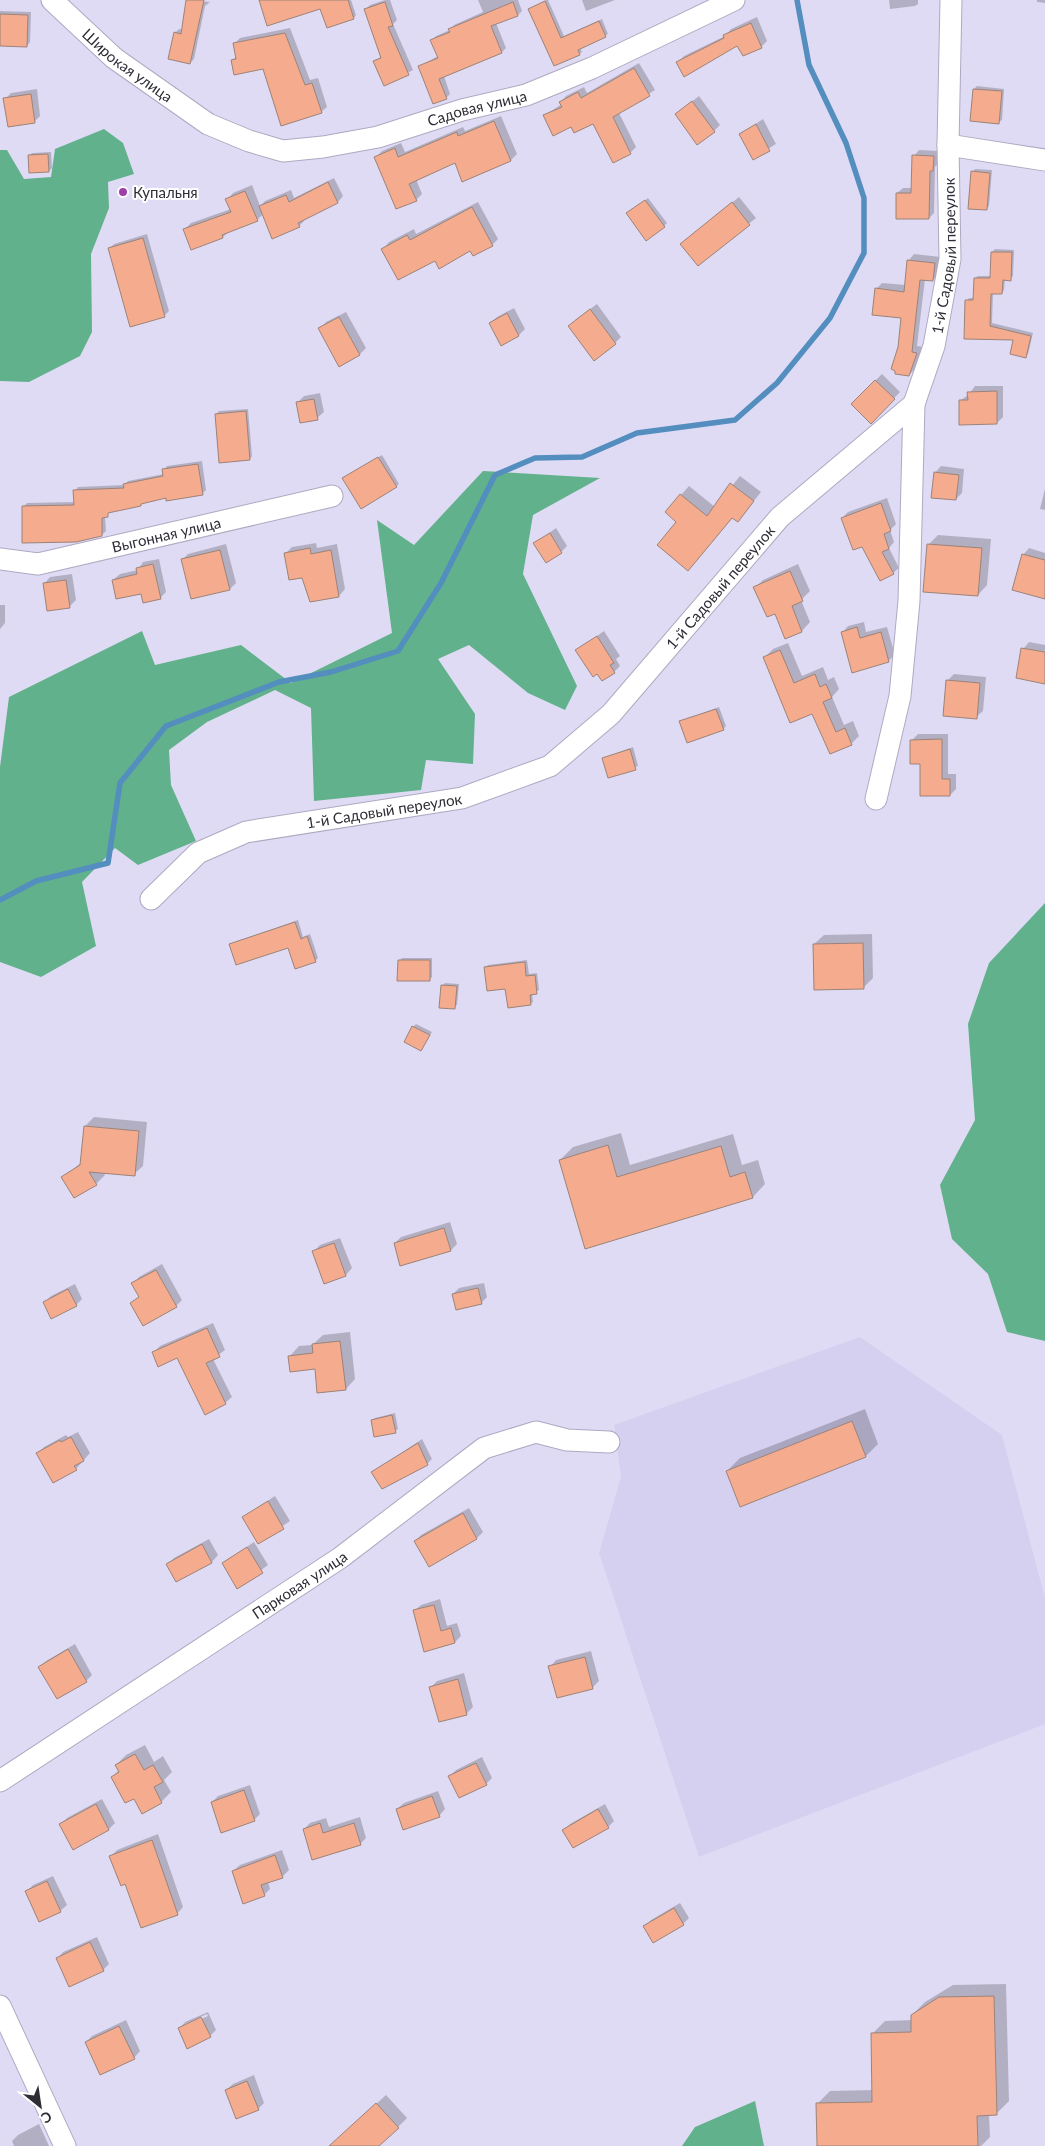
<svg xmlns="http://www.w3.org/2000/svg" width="1045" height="2146" font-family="Lato,sans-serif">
<rect width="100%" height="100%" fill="#e0dbf4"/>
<path fill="#d6d0f0" d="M860,1337L1002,1435L1045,1598V1724L699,1857L599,1553L621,1477L614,1425Z"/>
<path fill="#61b18c" d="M104,129L123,143L134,174L108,182L109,208L91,254L92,332L80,356L29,382L0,381V150H7L24,179L51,177L55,149Z
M483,471L600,478L533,515L523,574L577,686L565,710L528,693L469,645L438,659L475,714L473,764L426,760L421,790L314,801L311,708L275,690L207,722L169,750L171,785L196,841L138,865L115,848L82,882L96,946L41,977L0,962V767L9,697L142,631L155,665L241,645L291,683L392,633L377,520L414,545Z
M1045,903V1341L1007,1332L988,1274L952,1239L940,1185L975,1120L968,1024L989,963Z
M755,2101L764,2146H682L695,2127Z"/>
<path fill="#0003" fill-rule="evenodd" d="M189,0L210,2L205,6L194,59L190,63L175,33L179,29L183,30Z
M319,0H351L356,15L354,18Z
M385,0H390L397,20L393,24L413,70L385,85L374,61L382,56L366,9L370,5Z
M478,0H518L522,11L518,15L496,23L506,48L502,52L444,76L450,94L446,98L420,66L438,56L432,40L436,36L450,30L454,25L483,12Z
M546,0H548L564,36L602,19L608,34L580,48L582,52L579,54L554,65L529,9Z
M582,0H615L586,11Z
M889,0H918V4L915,6L890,9Z
M1037,0H1045V3L1037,2Z
M0,11L31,12L30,42L27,46L0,44Z
M757,17L767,41L761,47L738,44L678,62L684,56L725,36L731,29Z
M290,28L310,80L318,78L327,107L321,112L264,67L232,60L237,56L234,44L240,38Z
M639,63L655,90L619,113L636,147L631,152L613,161L594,122L572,125L545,115L562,104L561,102L566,96L584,87L587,93Z
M977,86L1004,89L1002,120L999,122L974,89Z
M37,89L40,116L34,122L5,99L11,93Z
M699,96L720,125L714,131L676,114Z
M501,116L517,154L511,160L463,181L456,161L416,179L422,194L416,200L376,157L382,151L401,143L405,152L463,127L465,131Z
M763,119L776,144L753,158L740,134Z
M919,150L939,151L938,164L935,167L934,213L929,218L897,193L903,188H912L914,156Z
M51,152L52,168L49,171L29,156L32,153Z
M975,169L992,170L989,206L986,209L972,172Z
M334,178L343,196L338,202L303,219L304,221L299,226L263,214L257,220L228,232L223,237L185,229L191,223L231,209L227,200L233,193L252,185L260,206L265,201L291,190L294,198Z
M739,197L756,218L698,264L688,238Z
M648,198L667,223L664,226L631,211Z
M478,202L498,239L492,245L471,250L383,249L389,242L414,229L416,234Z
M147,234L169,311L164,316L110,248L114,244Z
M995,249L1014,250L1013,276L1010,279H1005L1004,290L1002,293H993L992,323L1033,333L1028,354L1025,356L1014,339L965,337L967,301L969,298H975V278L978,276H991L992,252Z
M914,254L941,257L939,273L933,280L925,279L917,346L923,347L916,368L910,374L896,373L902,317L876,289L882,283L906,285L908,261Z
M597,304L621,337L615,343L575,320Z
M514,308L525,329L519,335L502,344L490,323L497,317Z
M346,312L366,348L360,354L320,329L326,322Z
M882,374L900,392L871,422L852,404Z
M975,386H1003V417L997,423L960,401L969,394Z
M320,393L324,412L317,418L297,403L304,396Z
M248,409L252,456L250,459L216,414L219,411Z
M382,455L399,484L396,486L347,476Z
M202,461L206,490L202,494L167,497L144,502L140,505L111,511L105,516L106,531L102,535L23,507L27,503L75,502V491L78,487L124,485L128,481L164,474V470L167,466Z
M941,466L964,469L962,493L956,499L935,473Z
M740,476L761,492L738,521L733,517L688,570L678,522L666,512L689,486L715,507Z
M1045,489V510L1040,509Z
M887,498L896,524L890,530L894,542L889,548L899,568L893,573L863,545L842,518L848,512Z
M556,528L567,546L561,552L535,543Z
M938,535L991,539L987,585L978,595L928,545Z
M316,543L317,548L337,544L345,589L339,596L311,601L303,576L285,554L292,547Z
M226,544L236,583L230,589L182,560L188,554Z
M1029,548L1045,553V598L1023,555Z
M159,559L166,592L160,598L113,580L120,574L138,570L143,562Z
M798,564L810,591L801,600L810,622L802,631L786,637L775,612L755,588L763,580Z
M72,574L76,600L70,606L44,584L50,577Z
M0,605H5V623L0,629Z
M864,622L866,632L887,627L895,655L888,661L842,633L848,626Z
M604,631L620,656L616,659L620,666L614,672L577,650Z
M1029,642L1045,645V682L1023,649Z
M788,643L802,676L823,667L828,680L834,677L839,689L832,697L844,725L853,721L859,736L851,744L830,752L813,712L765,657L773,649Z
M954,674L986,677L983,711L976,717L947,681Z
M719,707L726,726L723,729L681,721Z
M918,734H948V774H956V789L950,795L912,740Z
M633,747L638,766L608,777L603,758Z
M298,920L303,937L310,934L318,958L315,961L288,946L230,944Z
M872,934L873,978L863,988L814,944L824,935Z
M402,958H432V977L429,980L399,961Z
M527,960L529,974L537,973L539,990L532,993L533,1002L530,1004L506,988L485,968L488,965Z
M445,983L459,984L457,1005L454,1007L442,986Z
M416,1024L432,1032L421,1050L413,1027Z
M94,1117L147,1122L143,1166L134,1174L103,1172L105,1175L96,1184L63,1177L82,1162L85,1126Z
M621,1133L630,1165L733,1134L742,1165L758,1160L765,1184L753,1197L586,1247L560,1160L573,1147Z
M450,1222L457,1244L451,1250L395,1243L401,1237Z
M340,1238L352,1268L346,1275L325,1283L313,1252L320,1245Z
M162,1264L182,1300L176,1306L132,1303L140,1296L133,1284L139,1277Z
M484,1283L487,1297L481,1303L453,1294L459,1288Z
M75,1284L82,1299L76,1305L45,1302L51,1296Z
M213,1323L225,1350L213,1359L232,1397L225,1403L177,1357L153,1353L160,1346Z
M350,1332L355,1379L346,1389L316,1368L290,1356L299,1346L312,1345L323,1335Z
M865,1409L878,1444L866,1456L727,1471L740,1458Z
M395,1413L398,1429L395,1431L372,1421L375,1418Z
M78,1432L90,1453L76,1469L38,1453L44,1447L66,1435L68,1437Z
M422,1439L432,1459L427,1464L373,1472Z
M275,1496L290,1521L258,1543L243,1517Z
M469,1508L483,1532L477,1538L429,1565L415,1541L421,1535Z
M209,1539L218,1555L212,1562L177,1581L168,1564L174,1558Z
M254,1542L268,1565L238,1587L223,1563Z
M440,1599L447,1626L457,1623L461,1636L455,1642L414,1611L421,1605Z
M75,1644L92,1675L86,1681L40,1667L46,1661Z
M591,1651L599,1681L592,1688L550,1667L556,1660Z
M464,1673L473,1707L467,1713L440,1721L431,1687L437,1681Z
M145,1745L154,1762L163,1756L172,1772L164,1780L171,1792L161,1802L134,1797L112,1777L119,1770L116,1765L126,1755Z
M482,1757L492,1778L486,1784L450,1776L456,1770Z
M250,1785L260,1814L254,1820L212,1802L218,1796Z
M438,1791L445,1809L439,1816L397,1809L404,1803Z
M102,1799L115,1823L109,1829L74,1848L61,1824L67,1818Z
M605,1804L614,1821L608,1827L564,1830L570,1824Z
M360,1817L366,1838L360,1844L304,1829L310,1823L326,1818L329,1827Z
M158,1834L183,1907L177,1914L126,1882L111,1856L117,1850Z
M282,1850L289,1870L283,1876L268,1882L270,1889L264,1895L233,1871L240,1865Z
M53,1876L67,1905L60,1911L27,1891L33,1885Z
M680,1903L689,1918L683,1924L645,1926L651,1920Z
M97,1937L109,1964L103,1970L57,1959L63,1952Z
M1006,1984L1009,2101L996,2114H989L990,2137L981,2146H818L817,2104L830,2091L873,2090L872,2034L885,2021L912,2020V2015L925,2002L953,1985Z
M208,2012L216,2030L210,2036L179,2029L185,2022ZM207,2014L208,2016L185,2026V2024Z
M126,2020L140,2051L134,2058L86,2042L92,2036Z
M254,2075L264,2103L258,2109L226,2090L233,2084Z
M386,2095L407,2118L398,2127L377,2146H330Z
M39,2124L49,2146H14L12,2141L18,2135Z"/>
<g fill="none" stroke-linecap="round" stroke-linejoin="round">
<path stroke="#538ebf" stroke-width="5.5" d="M0,900L36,881L108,863L120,783L166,726L279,682L331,672L398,651L441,583L495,475L535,458L582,457L637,433L735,420L777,383L830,318L864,253V198L846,143L809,65L797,0"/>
</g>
<path fill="#f5ab8d" stroke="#9c8379" d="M186,0H204L190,64L168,59L174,32L181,34Z
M259,0H348L354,19L327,28L320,9L267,26Z
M545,1L561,38L599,21L606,37L578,50L580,55L554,66L528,9Z
M385,2L393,26L388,27L409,75L384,86L373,61L381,58L364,9Z
M513,2L518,16L491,26L502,53L439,79L447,99L433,104L418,66L438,58L430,40L450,32L448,29Z
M0,14L28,15L27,47L0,46Z
M751,23L762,48L743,56L737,46L684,77L676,62L724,38L723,35Z
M285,33L305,85L312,83L322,113L281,126L263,69L234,75L231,60L236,59L233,43Z
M634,68L650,96L613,117L631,154L613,163L593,124L574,133L571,127L553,136L543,115L562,107L559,102L578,92L581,98Z
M973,89L1002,91L999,124L970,121Z
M31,94L35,123L8,127L3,98Z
M692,101L715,132L697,145L675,114Z
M494,121L511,161L462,182L455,163L409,184L417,201L396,209L374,157L395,148L398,157L457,132L458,136Z
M756,124L770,151L753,160L739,134Z
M48,154L49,172L29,173L28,155Z
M912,155L934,156L933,171H930L929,219H896V193H911Z
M971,171L990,173L987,210L968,209Z
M328,182L338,203L298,223L300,227L272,239L259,206L286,195L289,202Z
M245,191L258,221L222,235L223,238L191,250L183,229L231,212L225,199Z
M645,200L665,227L646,241L626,213Z
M732,202L750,225L698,266L680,244Z
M472,207L493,246L473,256L470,251L439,269L435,261L398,280L381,249L407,235L410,240Z
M143,238L165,317L130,327L108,248Z
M991,252H1012L1011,281L1003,280L1002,294H991L990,326L1031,336L1026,358L1010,354L1013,340L964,339L965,300H973L974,278H990Z
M907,260L935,263L933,281L920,280L912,352L917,353L909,376L895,374V371L891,369L898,347L901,318L872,315L875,288L904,292Z
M590,309L616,344L594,361L568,326Z
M507,313L519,336L501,346L489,323Z
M339,317L360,355L339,367L318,328Z
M875,380L895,399L871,424L851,404Z
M997,391V424L959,425V400H968L967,392Z
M314,399L318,420L300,423L296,402Z
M246,411L250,460L219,463L215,414Z
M378,457L397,487L361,509L342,478Z
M198,464L203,495L166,501V498L141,504V506L108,513V517L102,518V536L76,542L22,543V506L74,505L73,490L124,488L123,484L163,476L162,469Z
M934,472L959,475L956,500L931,498Z
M730,483L754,501L738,522L732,518L688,571L657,545L676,522L665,512L680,494L707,516Z
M881,503L891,531L884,534L889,549L882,552L894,574L880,581L862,547L853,550L841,518Z
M550,533L562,553L546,563L533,543Z
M927,544L982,548L978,596L923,592Z
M310,548L311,554L331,550L339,597L310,602L302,578L289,580L284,553Z
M220,550L230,590L191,599L181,559Z
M1022,554L1045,560V599L1012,590Z
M153,564L161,599L143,603L141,594L116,599L112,580L137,574L136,568Z
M790,571L803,601L792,606L802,632L785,639L775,614L767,617L753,587Z
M66,580L70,608L47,611L43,583Z
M857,627L860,638L881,632L889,662L852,673L841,632Z
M597,636L614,663L610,665L615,673L602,681L597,674L593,677L575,650Z
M1021,648L1045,652V684L1016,678Z
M780,650L794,683L815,674L820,687L826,684L832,698L823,702L836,732L845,728L852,745L830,754L812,714L790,723L763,657Z
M946,680L980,683L977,719L943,716Z
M716,709L724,730L687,743L679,721Z
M942,739V779H950V796H920V764H910V740Z
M630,749L636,770L608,778L602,758Z
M295,922L301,939L307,936L316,962L295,969L288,948L236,965L229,944Z
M863,943L864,989L814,990L813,944Z
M398,960H430V981H397Z
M525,962L526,976L535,975L537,994L530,995L531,1005L508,1008L505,989L487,991L484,967Z
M441,985L457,986L455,1009L439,1008Z
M412,1026L430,1035L421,1051L404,1042Z
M84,1126L139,1131L135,1176L89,1172L97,1185L74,1198L61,1177L80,1165Z
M608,1145L617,1177L721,1146L730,1177L745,1172L753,1198L585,1249L559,1160Z
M444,1228L451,1251L400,1266L394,1243Z
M334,1243L346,1276L324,1284L312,1251Z
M156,1270L177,1307L143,1326L130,1303L139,1297L131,1283Z
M478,1288L482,1304L456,1310L452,1294Z
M68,1289L77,1306L51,1319L43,1302Z
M207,1328L220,1357L206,1363L226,1404L205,1415L177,1358L158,1367L152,1352Z
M340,1341L346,1390L317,1393L315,1369L290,1372L288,1356L313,1353L312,1344Z
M392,1415L396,1433L374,1437L371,1420Z
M852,1421L866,1457L740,1507L726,1471Z
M71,1437L84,1461L74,1466L77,1470L53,1483L36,1453L60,1440L61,1442Z
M418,1443L428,1465L382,1489L371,1472Z
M268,1501L284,1529L258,1544L242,1517Z
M463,1513L477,1539L429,1567L414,1541Z
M202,1544L212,1563L176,1582L166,1564Z
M247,1547L263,1573L237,1589L222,1563Z
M434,1605L441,1631L451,1628L455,1643L424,1652L413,1610Z
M68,1649L87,1682L57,1699L38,1667Z
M585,1657L593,1689L557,1698L548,1666Z
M458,1679L467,1715L439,1722L429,1687Z
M135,1754L144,1770L153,1765L163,1782L154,1787L162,1803L142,1814L134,1799L125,1803L111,1777L119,1772L115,1765Z
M476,1763L487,1785L459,1798L448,1776Z
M244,1790L255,1821L221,1833L211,1802Z
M432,1796L440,1817L403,1830L396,1809Z
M96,1804L109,1830L73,1850L59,1824Z
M598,1809L609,1828L573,1848L562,1830Z
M320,1823L323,1833L354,1823L361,1845L312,1860L303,1829Z
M152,1840L178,1915L141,1928L125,1884L121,1886L109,1856Z
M275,1855L283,1878L261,1885L265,1896L243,1904L232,1871Z
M47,1881L61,1912L39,1922L25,1891Z
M674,1908L684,1925L653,1943L643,1926Z
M90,1942L104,1971L69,1987L56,1958Z
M994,1996L997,2115L977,2116L978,2146H817L816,2103L872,2102L871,2033L911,2032V2015L939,1997Z
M201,2017L211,2037L187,2049L178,2028Z
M119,2026L135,2059L100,2075L85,2042Z
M247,2081L259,2110L236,2119L225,2090Z
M376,2103L399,2128L379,2146H329Z"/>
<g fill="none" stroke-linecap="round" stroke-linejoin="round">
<defs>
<g id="minor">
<path id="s1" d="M52,0L114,58L208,124L249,141L283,151L323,147L378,137L462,110L526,95L592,68L734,0"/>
<path d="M948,145L1045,160"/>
<path id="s2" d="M0,559L38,564L332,496"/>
<path d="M876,799L900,696L909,601L914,404"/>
<path id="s3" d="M151,899L198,853L246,832L462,798L550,766L611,714L780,517L914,404L934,346L950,259L948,145L951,0"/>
<path id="s4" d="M0,1781L340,1558L484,1448L536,1432L567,1440L609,1442"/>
<path d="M0,2006L65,2146"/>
</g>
</defs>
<use href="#minor" stroke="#aea9c1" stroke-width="23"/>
<use href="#minor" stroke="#fff" stroke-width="21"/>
</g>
<circle fill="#9c3fa8" stroke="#fff" stroke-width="2" cx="123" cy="192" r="5"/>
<g text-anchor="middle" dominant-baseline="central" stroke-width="4" stroke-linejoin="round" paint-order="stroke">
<g font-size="15" fill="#2e2d36" stroke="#fff">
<text stroke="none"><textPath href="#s1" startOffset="100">Широкая улица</textPath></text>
<text stroke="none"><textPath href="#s1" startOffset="479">Садовая улица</textPath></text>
<text stroke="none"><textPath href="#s3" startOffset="1098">1-й Садовый переулок</textPath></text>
<text stroke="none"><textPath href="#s2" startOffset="170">Выгонная улица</textPath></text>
<text stroke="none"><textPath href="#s3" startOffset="678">1-й Садовый переулок</textPath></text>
<text stroke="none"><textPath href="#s3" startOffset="258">1-й Садовый переулок</textPath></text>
<text stroke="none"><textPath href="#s4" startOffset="358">Парковая улица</textPath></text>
</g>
<g font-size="15" fill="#2e2d36" stroke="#fff" text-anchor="start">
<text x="133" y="192">Купальня</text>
</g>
</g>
<g transform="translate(40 2106) rotate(150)" stroke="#ffffff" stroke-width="4" paint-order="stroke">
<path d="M0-4L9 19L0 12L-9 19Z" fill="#2e2d36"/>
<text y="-8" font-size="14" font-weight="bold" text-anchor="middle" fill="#2e2d36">С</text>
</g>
</svg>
